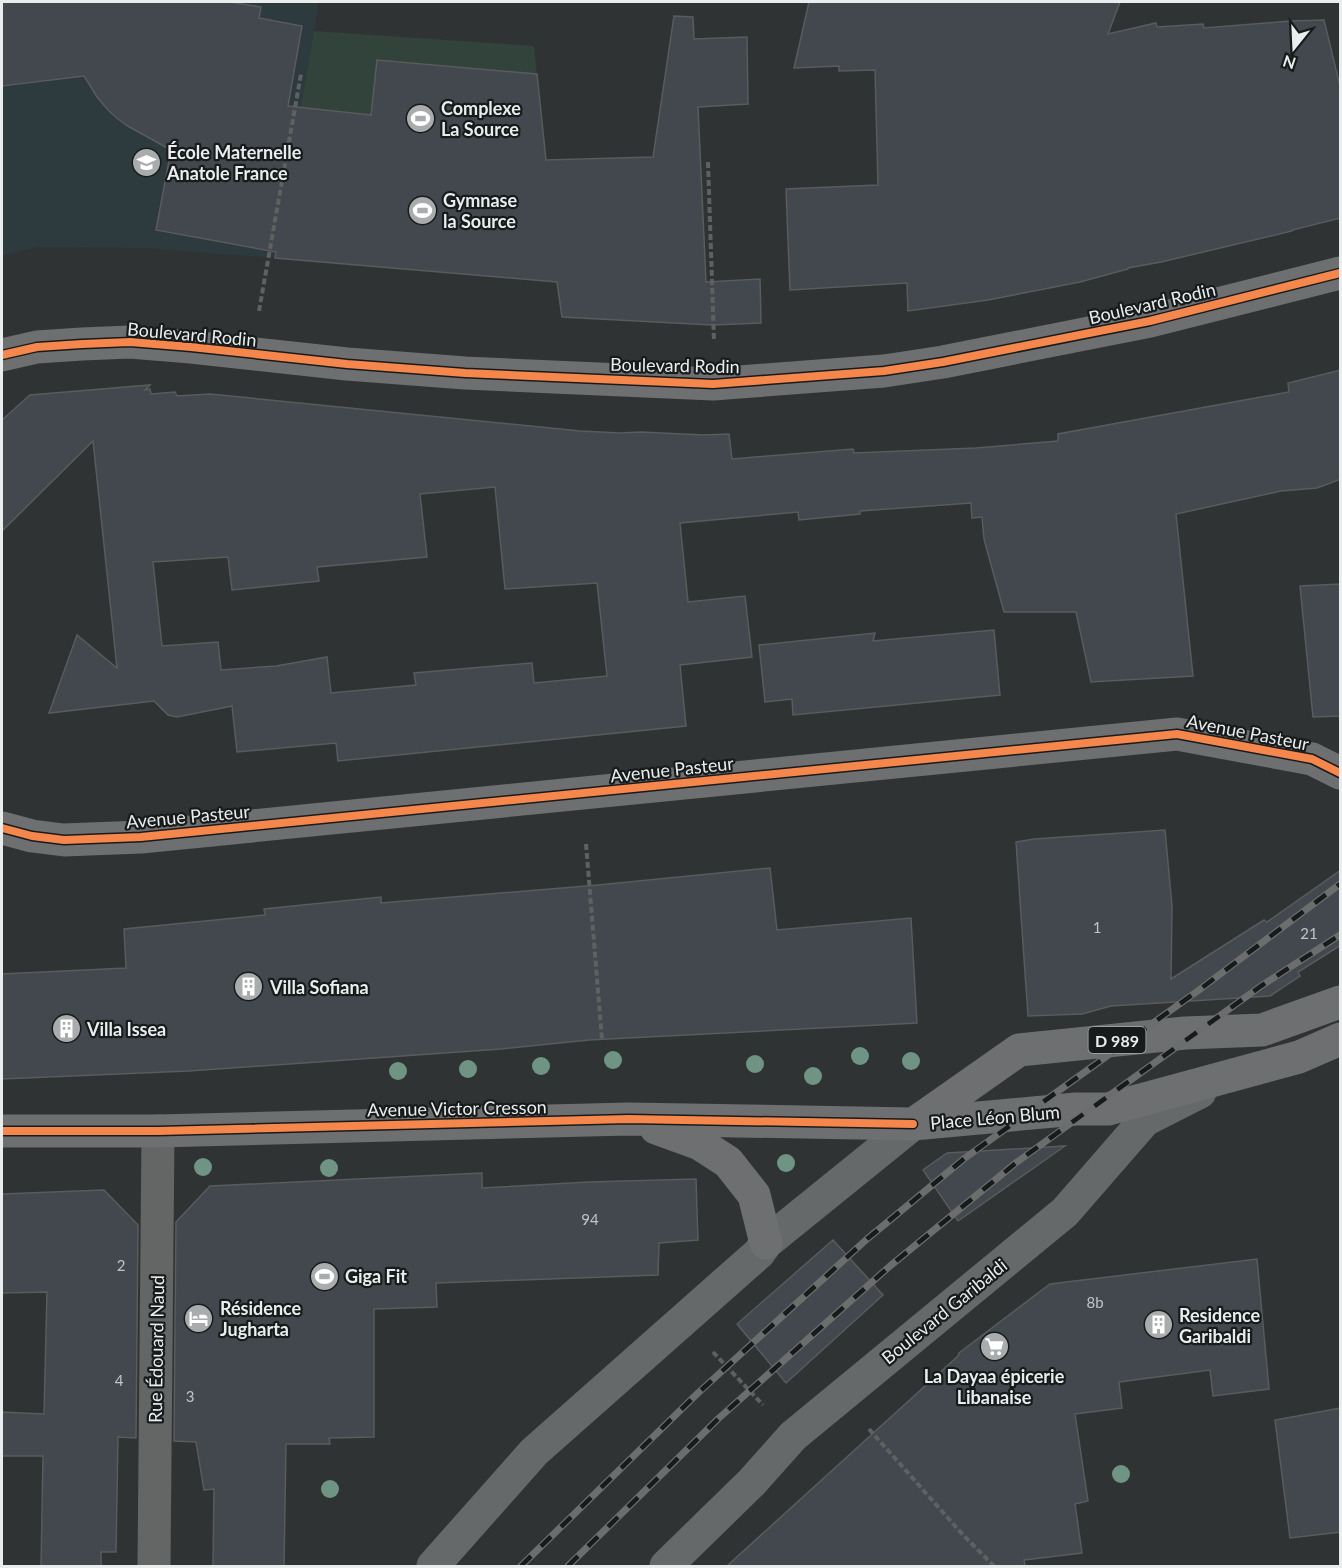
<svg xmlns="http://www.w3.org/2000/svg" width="1342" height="1568" font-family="Lato,sans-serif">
<rect width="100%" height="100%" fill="#303334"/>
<path fill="#2d3a3e" d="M2,2H319L306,77L277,258L143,248L37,247L2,256Z"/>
<path fill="#31433a" d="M314,31L534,46L557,282L277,258L278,251H276Z"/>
<path fill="#42484d" stroke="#595b5d" stroke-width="1.5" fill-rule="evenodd" d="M2,2H230L261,7L259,18L302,26L288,106L371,115L377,60L537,74L546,160L653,157L674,16L693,17L694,39L747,37L748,104L698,107L706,282L760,279L761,323L712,325L562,317L557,282L275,258L276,252L156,230L171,150L126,125L118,119L109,111L97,97L84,76L2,86Z
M809,2H1120L1108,34L1156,23L1157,27L1203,24L1204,28L1290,21L1324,20L1341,90V218L1292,230V231L1161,262L1128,268V269L1080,282L988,300L908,311L907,283L790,290L786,189L878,185L875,70L839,71V66L794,68Z
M1341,370V479L1317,488L1281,491L1176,514L1193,676L1091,682L1076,612H1004L984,539L982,517L972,518L971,503L860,511V514L799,520L798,512L680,523L688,602L745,596L752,657L680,665L686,726L338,761L336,743L237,752L232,706L177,717L168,715L154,701L49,713L77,635L117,668L93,441L2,531V420L30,395L150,385L145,390L150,389L151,394L175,392L177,396L210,394L580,431L620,433L641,432L704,435L729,434L732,459L853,449L854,453L976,448L1058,441V434L1289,392L1288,383ZM495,487L505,589L597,583L607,676L534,683L532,663L414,673L416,685L331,693L327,657L276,666L221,670L218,642L162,646L153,562L228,557L232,590L319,581L317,567L427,557L420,494Z
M1341,584V716L1313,717L1300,586Z
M994,630L1000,695L793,715L792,699L765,702L759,645L875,633L873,641Z
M1165,830L1172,906L1171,979L1264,920L1267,922L1341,870V945L1298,972L1300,976L1270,996L1111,1006L1082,1014L1028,1016L1016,842L1034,839Z
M770,868L777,930L911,918L917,1023L589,1040L501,1049L189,1071L2,1079V974L126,968L124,929L265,915L264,909L381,897V903L598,885Z
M1065,1146L958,1221L923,1170L947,1153Z
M482,1173V1188L589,1182L696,1179L698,1240L659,1243L658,1275L436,1283L437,1307L374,1309V1437L329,1438L330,1444H286L284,1566H213L214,1489L204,1490L196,1442L174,1441L176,1222L210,1186Z
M104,1190L138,1225L136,1438L118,1437L116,1552H101V1566H41L43,1456H2V1412L44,1414L47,1292L2,1293V1194Z
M833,1240L883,1295L786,1383L737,1324Z
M1257,1259L1269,1389L1213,1396L1210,1370L1119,1382L1122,1408L1075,1414L1088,1501L1075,1504L1082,1553L1024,1560L1025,1566H727L958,1356L959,1353L1050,1284Z
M1341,1408V1532L1290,1538L1275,1420Z"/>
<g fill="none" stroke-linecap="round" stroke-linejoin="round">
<path stroke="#5f6161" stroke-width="4" stroke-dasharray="6 3" stroke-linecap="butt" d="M708,162L714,341
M259,311L301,74
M586,844L602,1040
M713,1352L763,1405
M869,1429L964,1536L994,1566"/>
<path stroke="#646565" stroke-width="33" d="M154,1566L158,1131"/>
<path stroke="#666969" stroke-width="33" d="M433,1566L534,1452L759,1253L766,1243L913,1124
M666,1566L752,1482L793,1436L1065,1212L1145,1120L1200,1092"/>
<path stroke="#6d6f70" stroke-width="33" d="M2,355L37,347L82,344L130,342L191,347L347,364L465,373L713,384L884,371L943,362L1150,321L1340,273
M2,828L32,836L64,840L141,837L1177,734L1312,759L1340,773
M915,1123L1019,1050L1185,1033L1262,1030L1340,1002
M656,1128L700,1144L728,1162L754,1195L766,1243
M2,1131H158L629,1119L913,1124L1076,1109H1108L1299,1057L1340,1039"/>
<defs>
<path id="rail" d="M521,1566L698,1393L867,1239L965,1158L1199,990L1340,884
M568,1566L719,1418L890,1266L1017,1162L1261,986L1340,935"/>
</defs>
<use href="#rail" stroke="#6c6e6e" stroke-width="7"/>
<use href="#rail" stroke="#181b1c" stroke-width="4.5" stroke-dasharray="14" stroke-linecap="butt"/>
<defs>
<path id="cycleway" d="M2,355L37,347L82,344L130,342L191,347L347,364L465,373L713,384L884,371L943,362L1150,321L1340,273
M2,828L32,836L64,840L141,837L1177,734L1312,759L1340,773
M2,1131H158L629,1119L913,1124"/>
</defs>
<use href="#cycleway" stroke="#181b1c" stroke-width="11"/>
<use href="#cycleway" stroke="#f5874c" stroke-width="8"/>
</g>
<g fill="#709483">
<circle cx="860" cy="1056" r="9"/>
<circle cx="613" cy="1060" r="9"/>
<circle cx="911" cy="1061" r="9"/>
<circle cx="755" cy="1064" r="9"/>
<circle cx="541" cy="1066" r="9"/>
<circle cx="468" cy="1069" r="9"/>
<circle cx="398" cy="1071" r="9"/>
<circle cx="813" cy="1076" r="9"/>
<circle cx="786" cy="1163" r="9"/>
<circle cx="203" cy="1167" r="9"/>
<circle cx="329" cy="1168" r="9"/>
<circle cx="1121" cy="1474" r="9"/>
<circle cx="330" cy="1489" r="9"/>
</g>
<defs>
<symbol id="stadium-disc" viewBox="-11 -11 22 22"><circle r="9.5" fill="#a8acad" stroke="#181b1c"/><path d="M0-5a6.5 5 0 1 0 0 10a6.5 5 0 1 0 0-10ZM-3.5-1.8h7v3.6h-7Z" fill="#fff"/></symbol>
<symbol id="school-disc" viewBox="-11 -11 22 22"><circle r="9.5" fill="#a8acad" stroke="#181b1c"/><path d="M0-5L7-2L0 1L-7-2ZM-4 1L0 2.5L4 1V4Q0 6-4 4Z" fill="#fff"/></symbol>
<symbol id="building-disc" viewBox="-11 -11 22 22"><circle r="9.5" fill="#a8acad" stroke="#181b1c"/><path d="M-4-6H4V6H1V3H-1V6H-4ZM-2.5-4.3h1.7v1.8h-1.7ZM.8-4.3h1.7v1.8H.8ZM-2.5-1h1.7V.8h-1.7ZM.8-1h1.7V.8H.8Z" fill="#fff"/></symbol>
<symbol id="hotel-disc" viewBox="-11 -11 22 22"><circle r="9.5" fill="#a8acad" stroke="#181b1c"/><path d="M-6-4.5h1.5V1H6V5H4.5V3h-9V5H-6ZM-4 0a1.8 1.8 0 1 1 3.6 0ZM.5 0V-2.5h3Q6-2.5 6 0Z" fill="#fff"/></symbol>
<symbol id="supermarket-disc" viewBox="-11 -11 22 22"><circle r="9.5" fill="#a8acad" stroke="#181b1c"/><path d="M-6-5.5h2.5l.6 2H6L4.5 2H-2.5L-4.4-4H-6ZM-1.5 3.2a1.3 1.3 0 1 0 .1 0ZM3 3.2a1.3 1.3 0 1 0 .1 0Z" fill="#fff"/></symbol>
</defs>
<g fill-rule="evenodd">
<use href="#stadium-disc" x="404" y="102" width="33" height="33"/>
<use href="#school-disc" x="130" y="146" width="33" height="33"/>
<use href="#stadium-disc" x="406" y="194" width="33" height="33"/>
<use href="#building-disc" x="232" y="970" width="33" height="33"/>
<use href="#building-disc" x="50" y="1012" width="33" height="33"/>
<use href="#stadium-disc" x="308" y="1260" width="33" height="33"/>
<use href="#hotel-disc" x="182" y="1302" width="33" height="33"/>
<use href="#building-disc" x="1142" y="1308" width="33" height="33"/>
<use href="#supermarket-disc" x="978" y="1330" width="33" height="33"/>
</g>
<g text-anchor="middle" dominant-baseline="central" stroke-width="4.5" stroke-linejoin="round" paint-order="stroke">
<g font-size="15" fill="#bfc4c6">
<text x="1097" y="927">1</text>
<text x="1309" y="933">21</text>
<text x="590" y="1219">94</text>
<text x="121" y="1265">2</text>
<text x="1095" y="1302">8b</text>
<text x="119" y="1380">4</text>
<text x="190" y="1396">3</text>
</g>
<rect fill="#181b1c" stroke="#aaaeaf" stroke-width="1.5" x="1088.5" y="1027" width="57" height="26" rx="4.5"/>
<g font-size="16" font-weight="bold" fill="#e9edee">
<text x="1117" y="1040">D 989</text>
</g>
<g font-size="18" font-weight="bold" fill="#e9edee" stroke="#181b1c" text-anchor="start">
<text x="441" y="108">Complexe<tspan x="441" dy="21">La Source</tspan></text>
<text x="167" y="152">École Maternelle<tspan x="167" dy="21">Anatole France</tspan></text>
<text x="443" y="200">Gymnase<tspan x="443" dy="21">la Source</tspan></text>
<text x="270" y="987">Villa Sofiana</text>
<text x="87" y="1029">Villa Issea</text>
<text x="345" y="1276">Giga Fit</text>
<text x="220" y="1308">Résidence<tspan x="220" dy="21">Jugharta</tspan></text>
<text x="1179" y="1315">Residence<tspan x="1179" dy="21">Garibaldi</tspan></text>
<text x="994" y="1376" text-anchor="middle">La Dayaa épicerie<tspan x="994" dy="21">Libanaise</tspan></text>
</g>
<g font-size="18" fill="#e9edee" stroke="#181b1c">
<text transform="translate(1152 303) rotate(-13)">Boulevard Rodin</text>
<text transform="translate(192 334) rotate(5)">Boulevard Rodin</text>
<text transform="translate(675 365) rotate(1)">Boulevard Rodin</text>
<text transform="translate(1248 732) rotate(11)">Avenue Pasteur</text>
<text transform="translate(672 769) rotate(-6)">Avenue Pasteur</text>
<text transform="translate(188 816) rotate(-5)">Avenue Pasteur</text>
<text transform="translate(457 1108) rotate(-1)">Avenue Victor Cresson</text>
<text transform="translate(995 1117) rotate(-5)">Place Léon Blum</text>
<text transform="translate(944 1311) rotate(-39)">Boulevard Garibaldi</text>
<text transform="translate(156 1349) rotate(-89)">Rue Édouard Naud</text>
</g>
</g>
<rect width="1342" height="1568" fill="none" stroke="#e9edee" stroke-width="6"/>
<g transform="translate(1294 48) rotate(198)" stroke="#181b1c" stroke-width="4.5" paint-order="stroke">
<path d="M0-4.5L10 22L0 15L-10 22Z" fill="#e9edee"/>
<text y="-9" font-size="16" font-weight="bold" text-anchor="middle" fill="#e9edee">N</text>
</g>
</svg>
